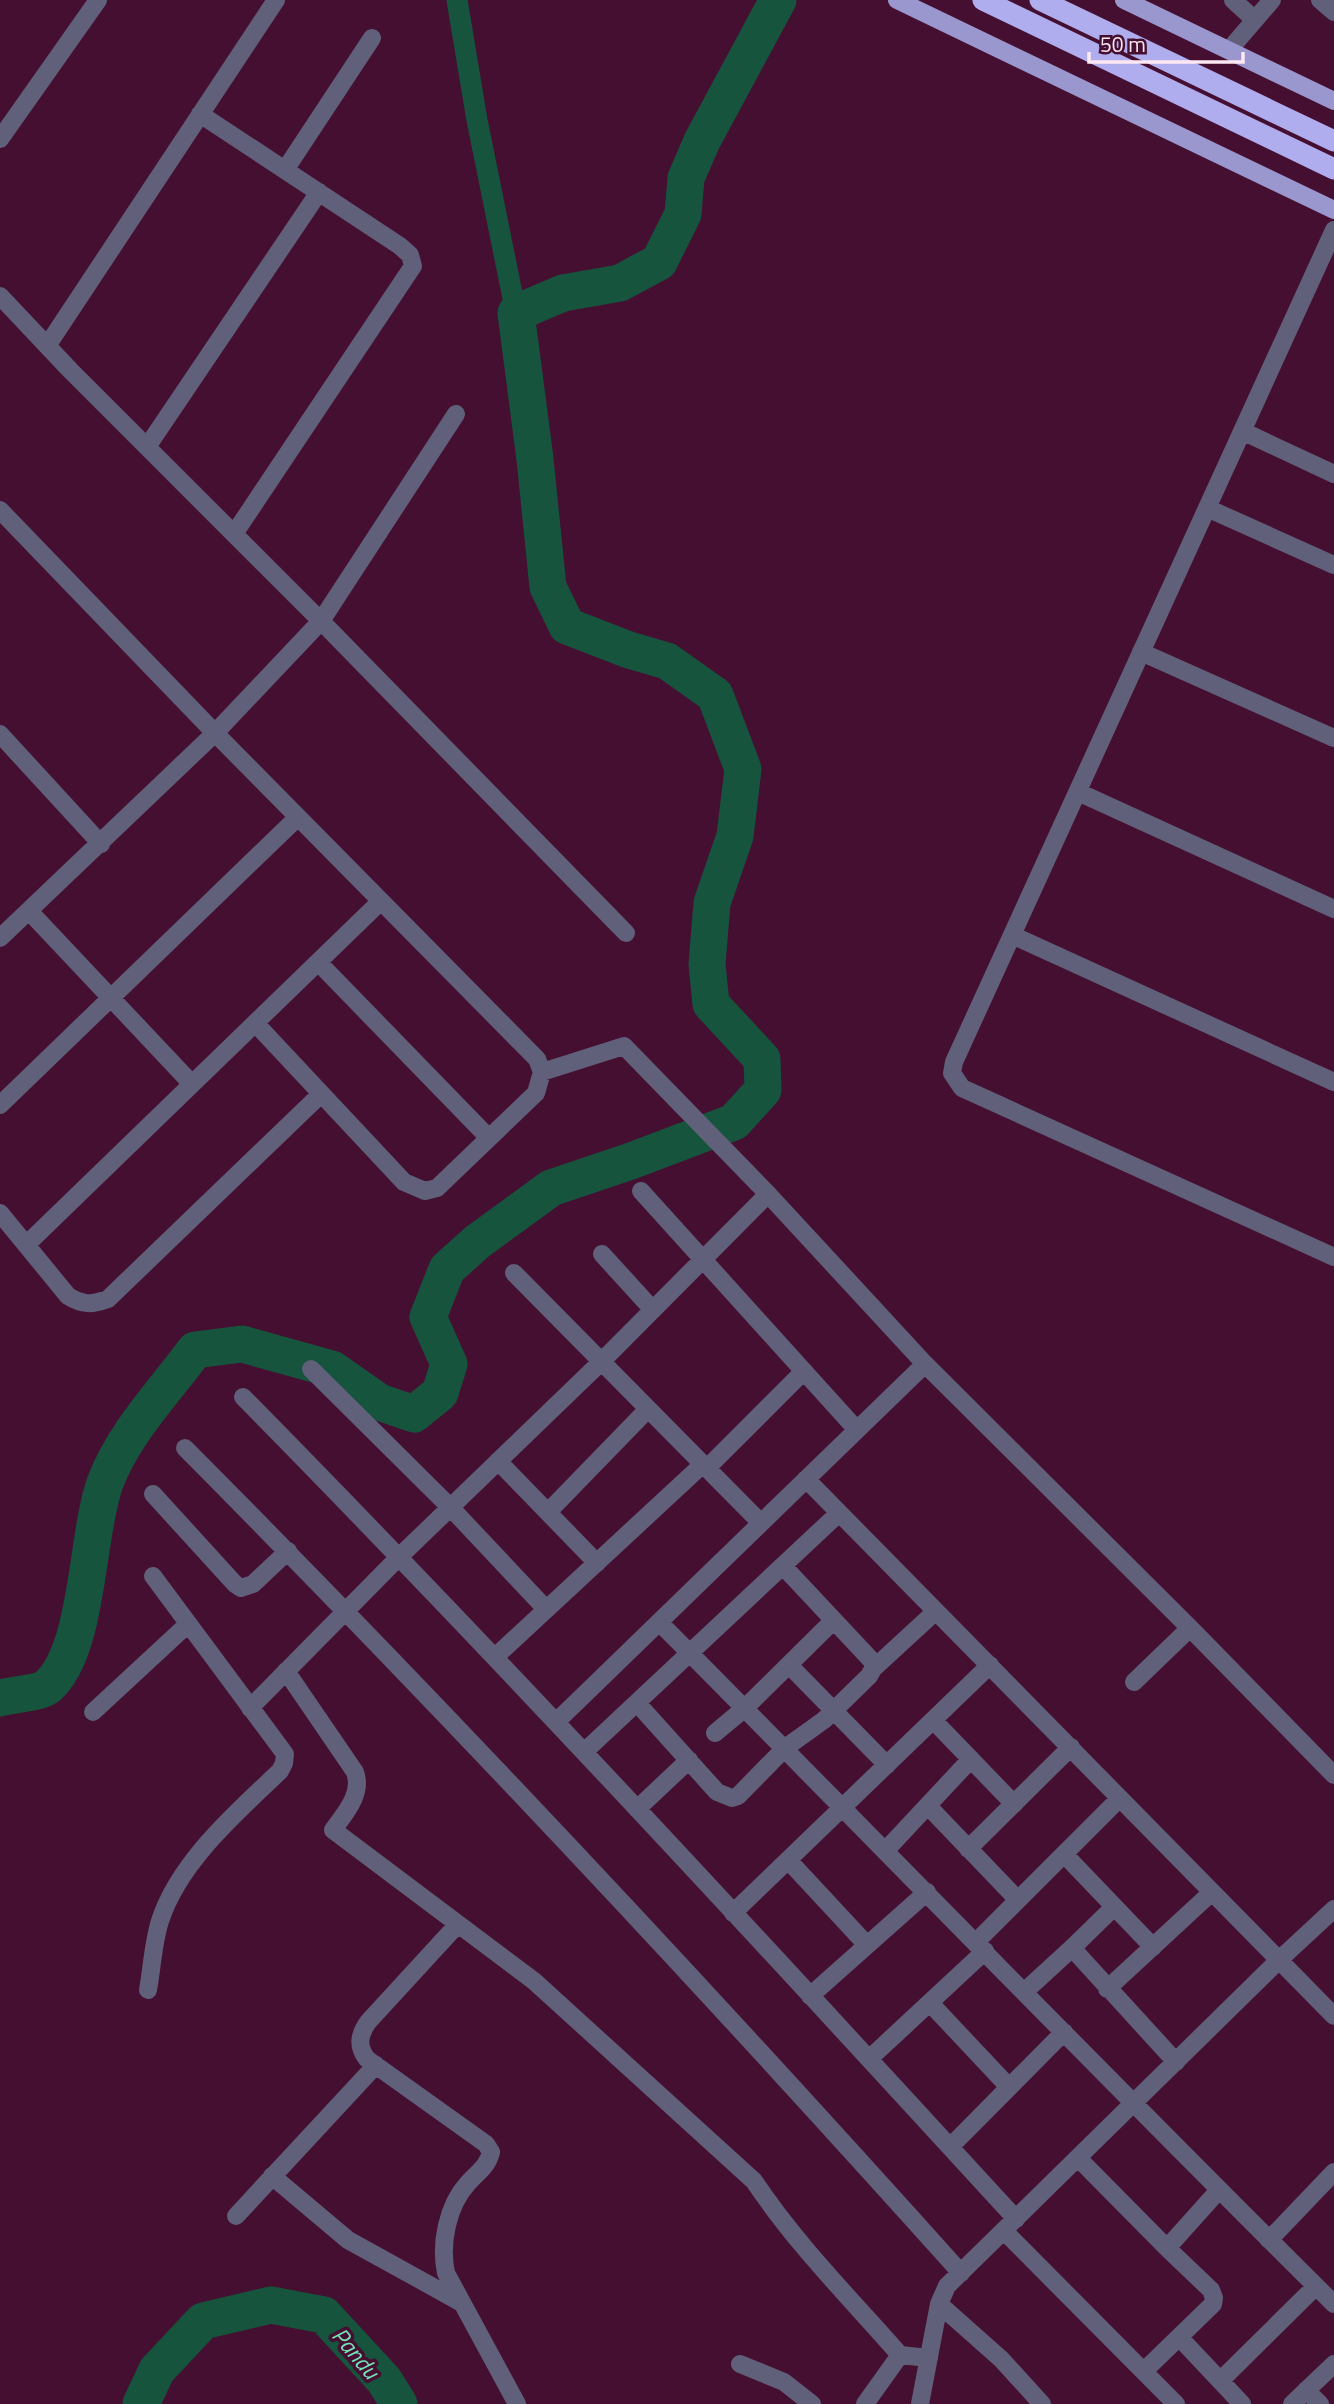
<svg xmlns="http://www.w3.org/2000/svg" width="1334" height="2404" font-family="'Titillium Web',sans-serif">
<rect width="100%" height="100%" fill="#450f31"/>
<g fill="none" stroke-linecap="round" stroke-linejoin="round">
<path stroke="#16543e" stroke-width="21" d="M457,0L477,120L516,313"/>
<path stroke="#16543e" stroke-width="37" d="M0,1698C11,1695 39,1693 47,1687C89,1652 86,1535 105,1483C123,1434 164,1392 195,1350L242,1344L332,1369L379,1402L414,1414L440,1393L449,1364L428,1317L447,1269L477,1242L551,1188L631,1161L734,1122L763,1090L762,1059L711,1004L707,964L712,903L735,836L743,769L715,695L667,661L629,650L567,626L548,587L535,459L516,313L563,293L620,283L659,262L683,214L686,178L702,141L778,0
M141,2404L157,2370L203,2321L271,2305L324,2315L384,2380L399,2404"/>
<path stroke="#60607a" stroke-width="18" d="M1233,0L1255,20
M1320,0L1334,12
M1229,50L1272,0
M200,114L400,246L410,255L413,266L234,534
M0,139L98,0
M285,170L372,38
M1334,230L954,1062L952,1073L962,1088L1334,1257
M0,296L70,370L321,621L215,733L537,1059L542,1072L536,1093L437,1188L425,1191L404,1182L255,1023
M47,346L276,0
M456,414L321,621L626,933
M1242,431L1334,474
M147,447L319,192
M1207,508L1334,565
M0,510L215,733L0,938
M1141,652L1334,738
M0,734L101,844
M1078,792L1334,909
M29,911L192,1084
M1012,935L1334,1082
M318,962L489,1138
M542,1072L624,1046L768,1194L925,1364L1190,1628L1334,1775
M0,1105L298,817
M641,1191L857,1430
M0,1213L68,1296C83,1305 91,1305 108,1299L321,1094
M26,1245L381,901
M602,1254L653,1310
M514,1273L761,1523
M311,1369L450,1507L546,1609
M243,1397C507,1665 762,1942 1016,2219
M185,1448C451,1716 709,1992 961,2273
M498,1461L597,1563
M806,1479L1334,2016
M153,1494L235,1584L241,1588L253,1584L288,1551
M548,1512L648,1409
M659,1622C884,1849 1107,2079 1334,2304
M495,1657L702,1465L711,1464L804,1371
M789,1665L887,1765
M873,1669L936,1611
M286,1671L355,1772C363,1794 345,1813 333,1830L534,1981L754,2181C796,2244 850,2298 900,2355
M1134,1682L1190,1628
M637,1703L717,1792L732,1798L738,1796L785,1748L824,1720L869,1676L873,1669V1662L783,1566
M250,1708L400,1556L601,1362L768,1194
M93,1712L188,1624
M933,1720L1014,1804
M556,1722L925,1364
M715,1733L745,1708L834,1620
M584,1752L839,1513
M928,1806L1018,1900
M637,1809L689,1760
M968,1849L1071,1747
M886,1850L971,1759
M1064,1854L1153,1947
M788,1860L867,1945
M1114,1907L1072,1948L1176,2062
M733,1913L990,1665
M458,1924L368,2022C359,2035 357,2046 367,2059L486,2144L491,2152C488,2166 477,2173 468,2183C447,2206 440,2244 446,2273L517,2404
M976,1942L1120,1798
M1107,1989L1212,1892
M148,1990C152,1968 153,1943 160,1921C179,1862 236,1813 280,1771L284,1763L285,1754L153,1576
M1024,1992L1072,1948
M810,1996L927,1892
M930,2003L1009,2087
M869,2059L985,1951
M950,2147L1064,2032
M1078,2158L1167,2248
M272,2176L348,2240L462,2303
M236,2216L376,2065
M1004,2231L1176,2404
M1269,2240L1334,2172
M939,2304L1001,2359L1042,2404
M1179,2337L1242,2404
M740,2364L784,2382L812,2404
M1144,2371L1213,2304L1214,2298L1211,2290L1167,2248L1219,2190
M1220,2381L1316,2286
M1306,2390L1320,2404
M865,2404L900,2355L929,2358
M920,2404L939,2304L947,2286L1279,1960L1334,1909
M1292,2404L1334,2364"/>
<path stroke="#9997cd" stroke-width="18" d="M897,0L1334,210
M1124,0L1334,101"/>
<path stroke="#afaded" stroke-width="21" d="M983,0L1334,169
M1040,0L1334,141"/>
</g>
<g text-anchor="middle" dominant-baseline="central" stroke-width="7" stroke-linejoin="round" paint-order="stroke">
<g font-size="23" font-style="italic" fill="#75e4b8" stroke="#450f31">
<text transform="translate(356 2353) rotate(50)">Pandu</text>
</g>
</g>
<path d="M1089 52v10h154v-10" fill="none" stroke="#fde7f2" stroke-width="3.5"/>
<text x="1100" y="52" font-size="21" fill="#fde7f2" stroke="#450f31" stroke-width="5" paint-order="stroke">50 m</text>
</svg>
